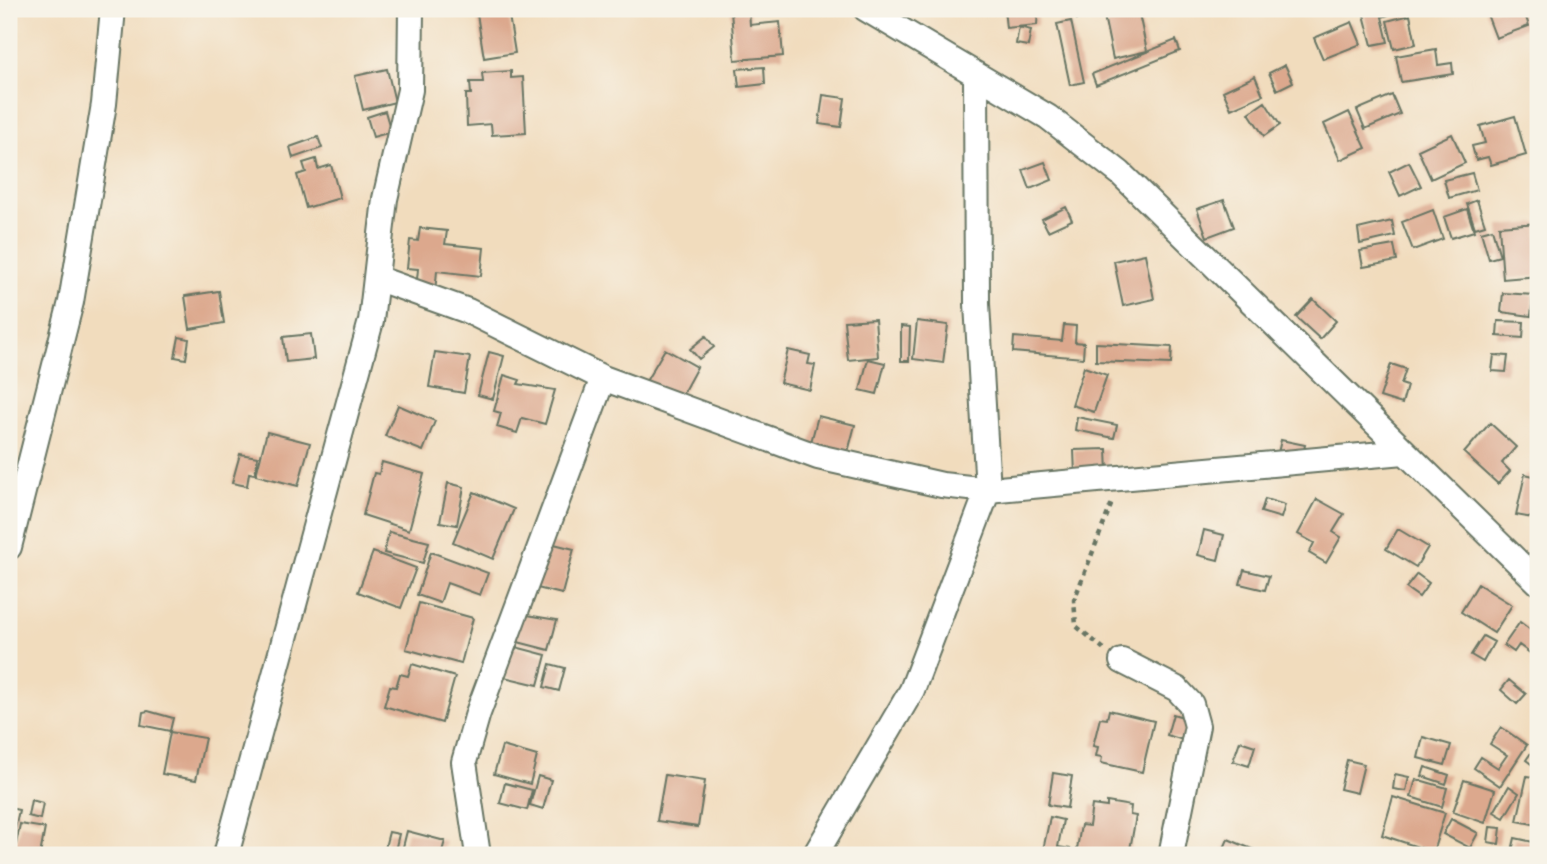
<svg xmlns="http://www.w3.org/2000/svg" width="1547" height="864" font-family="Caveat,sans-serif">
<rect width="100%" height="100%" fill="#f7f3e8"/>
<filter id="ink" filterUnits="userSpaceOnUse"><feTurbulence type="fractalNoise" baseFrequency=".0143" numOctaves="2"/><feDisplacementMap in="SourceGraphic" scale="14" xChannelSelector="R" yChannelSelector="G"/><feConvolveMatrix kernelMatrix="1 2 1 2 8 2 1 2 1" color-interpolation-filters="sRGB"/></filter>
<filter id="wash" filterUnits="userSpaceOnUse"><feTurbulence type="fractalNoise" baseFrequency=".00686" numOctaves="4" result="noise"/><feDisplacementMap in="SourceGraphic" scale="28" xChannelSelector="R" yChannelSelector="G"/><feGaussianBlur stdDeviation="1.57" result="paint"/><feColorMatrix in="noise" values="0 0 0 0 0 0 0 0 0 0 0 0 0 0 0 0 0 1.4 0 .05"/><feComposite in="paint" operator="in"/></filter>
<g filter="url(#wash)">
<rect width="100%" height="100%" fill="#f1dcbd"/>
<g id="blocks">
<path fill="#dca88d" d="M508,9L515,53L484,58L477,14Z
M1004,9H1038L1037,25L1006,28Z
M1073,9H1103L1077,19Z
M1138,9L1147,51L1113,59L1104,16Z
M1372,9H1386L1388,15L1382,17L1388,42L1372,45L1363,11Z
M1485,9H1523L1529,26L1496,38Z
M749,10L750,25L780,22L783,56L735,60L731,11Z
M1410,15L1416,44L1394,49L1387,21Z
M1071,21L1084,82L1070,85L1057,24Z
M1352,22L1361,44L1323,59L1314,38Z
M1019,27L1031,30L1028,46L1016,44Z
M1176,40L1180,51L1096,85L1092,74Z
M1436,49L1438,65L1452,63L1453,74L1401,82L1396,56Z
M1285,65L1293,82L1277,90L1269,73Z
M764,67L765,84L739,87L737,69Z
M387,69L395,102L363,110L355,76Z
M511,71V78L523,77L526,133L492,135L491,124L467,126L466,94H471L470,82H483L482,73Z
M1255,76L1263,95L1231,109L1223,91Z
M823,95L845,98L841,127L819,124Z
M1392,95L1400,114L1365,129L1357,110Z
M1265,102L1280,125L1264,136L1249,113Z
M385,111L391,132L373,137L367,117Z
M1349,112L1366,148L1340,160L1324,124Z
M1515,116L1526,155L1491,165L1488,157L1476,160L1472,146L1485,143L1480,126Z
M1452,134L1465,163L1431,179L1418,150Z
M318,137L322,148L293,158L290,147Z
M316,159L318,169L331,165L340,198L306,208L297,175L306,172L303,163Z
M1045,162L1052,180L1030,189L1023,170Z
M1409,162L1421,186L1400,196L1389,172Z
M1472,173L1477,190L1449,198L1444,180Z
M1224,200L1234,227L1207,237L1197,209Z
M1477,200L1485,225L1475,228L1467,204Z
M1066,207L1072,220L1048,231L1042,219Z
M1467,209L1474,231L1451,238L1444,217Z
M1433,210L1443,239L1413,250L1402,222Z
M1392,221L1395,236L1360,244L1358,229Z
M1538,223V276L1503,279L1499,226Z
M420,228L447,231L445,244L484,248L481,276L437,271L435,292L416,290L418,269L407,268L410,240L418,241Z
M1492,229L1500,256L1489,259L1481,232Z
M1394,245L1397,261L1363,267L1360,251Z
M1145,254L1154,299L1123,306L1114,261Z
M219,291L224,323L190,329L185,296Z
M1503,293L1533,295L1531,316L1501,312Z
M1313,299L1336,321L1320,339L1296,317Z
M875,319L878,357L848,360L844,321Z
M917,321L948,325L943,363L913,359Z
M1498,321L1524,322L1523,338L1497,336Z
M1064,325L1076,326L1075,342L1084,343L1083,358L1013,352L1014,337L1062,341Z
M901,326L910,327L909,361H901Z
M311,334L314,359L286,362L283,337Z
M706,336L714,347L699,359L690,349Z
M179,337L189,339L186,359L175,357Z
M1096,343L1172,347L1171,364L1096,361Z
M665,349L697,367L678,402L645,383Z
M788,350L810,355L808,364L815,365L810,390L780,383Z
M435,352L470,357L464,393L429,387Z
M489,352L504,356L493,399L478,395Z
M1494,355L1508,356L1506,372L1492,371Z
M868,359L885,363L877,394L860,390Z
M1391,364L1406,369L1401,384L1407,386L1402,404L1380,397Z
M1084,367L1107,375L1094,412L1072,405Z
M504,375L520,380L518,384L555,390L545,424L522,418L517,433L497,427L501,413L494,411Z
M398,405L435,421L423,451L385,436Z
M818,416L855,425L847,456L810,446Z
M1077,417L1117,425L1114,438L1075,430Z
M1490,423L1516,447L1502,463L1510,471L1498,484L1464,453Z
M267,432L310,443L298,486L256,475Z
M1281,440L1305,445L1302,459L1278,453Z
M1107,449L1108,474L1075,475L1074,450Z
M240,454L258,457L255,474L249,473L247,486L232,483Z
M382,462L424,474L409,530L363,515L374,473L379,474Z
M1525,474L1538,477V519L1516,515Z
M448,483L464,487L457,525L440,522Z
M474,492L514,509L493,559L453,542Z
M1265,499L1285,505L1281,518L1261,512Z
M1317,499L1344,514L1333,532L1341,537L1326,563L1309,553L1314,543L1298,534Z
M1398,529L1428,547L1416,567L1386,549Z
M1204,530L1224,535L1218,560L1198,555Z
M389,532L429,542L423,563L384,553Z
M550,543L574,549L562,594L533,587Z
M373,552L416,568L401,608L358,592Z
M431,552L488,573L480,595L447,583L440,603L417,595Z
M1244,570L1269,576L1265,590L1240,584Z
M1417,574L1429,583L1419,597L1406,588Z
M1478,584L1512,605L1494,633L1461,612Z
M419,603L473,618L461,664L406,649Z
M521,614L557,620L549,650L514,641Z
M1520,622L1537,635L1538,659L1519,645L1514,652L1504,645Z
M1483,636L1494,642L1483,662L1471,655Z
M508,645L546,655L538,685L500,676Z
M412,664L455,677L442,723L384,706L390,686L396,687L400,674L408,676Z
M550,664L565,668L559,691L544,687Z
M1509,680L1526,694L1517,704L1501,690Z
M1109,710L1154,721L1142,772L1101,763L1102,757L1096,756L1098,747L1093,746L1100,718L1107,719Z
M148,711L173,718L170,731L141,725L143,712Z
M1173,714L1189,719L1183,740L1167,735Z
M1501,727L1527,745L1500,786L1474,768L1481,757L1498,768L1507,755L1490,744Z
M170,732L205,738L196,780L162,774Z
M1423,737L1451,745L1445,765L1418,758Z
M1240,741L1255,746L1249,766L1233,761Z
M1538,743V769L1526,760Z
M502,746L537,756L530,784L494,774Z
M1347,760L1364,764L1357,793L1340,789Z
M1425,767L1449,775L1446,784L1422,776Z
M1053,773L1072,776L1067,808L1048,805Z
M1395,774L1409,777L1406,791L1393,789Z
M665,775L705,781L698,827L657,821Z
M538,776L551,780L543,809L530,805Z
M1527,776L1538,778V825L1517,821Z
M1416,779L1447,788L1442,807L1411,797Z
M1464,780L1495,790L1485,823L1453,812Z
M505,783L532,790L527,810L500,803Z
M1509,786L1519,793L1504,818L1494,812Z
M1393,797L1445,813L1433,852L1382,835Z
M31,800L43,803L40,819L28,816Z
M1107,802L1131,806L1130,815L1136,816L1129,855H1076L1081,825L1089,826L1092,805L1107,807Z
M9,808L19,810L10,853H9Z
M1050,817L1063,820L1058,847L1071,849L1069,855H1042Z
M1451,819L1478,833L1470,848L1443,834Z
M20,824L45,828L40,855L14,854Z
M1490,827L1501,828L1499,844L1488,842Z
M407,831L445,841L441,855H401Z
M389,832L399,834L394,855H383Z
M1515,838L1538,843V855H1511Z
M1228,839L1266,855H1212L1214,850L1222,853Z"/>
</g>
</g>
<g filter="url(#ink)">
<use href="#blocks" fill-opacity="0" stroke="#687564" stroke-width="2"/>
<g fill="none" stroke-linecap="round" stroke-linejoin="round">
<defs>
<path id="minor" d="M866,9L1048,117L1120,173L1538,582
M376,278L468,311L603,378L818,457L942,485L988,490L1404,452
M9,547L71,302L104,104L113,9
M1122,661L1177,689L1191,704L1197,726L1171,855
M226,855L371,321L385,199L410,90L411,9
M478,855L464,762L478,713L603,378
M815,855L912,690L988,490L977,304L976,75"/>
</defs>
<use href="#minor" stroke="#687564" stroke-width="28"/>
<path stroke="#687564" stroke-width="4.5" stroke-dasharray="5 5" stroke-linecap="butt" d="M1104,649L1076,626L1074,600L1113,500"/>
<use href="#minor" stroke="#fff" stroke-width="24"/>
</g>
</g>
<rect width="1547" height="864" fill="none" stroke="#f7f3e8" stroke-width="35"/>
</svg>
